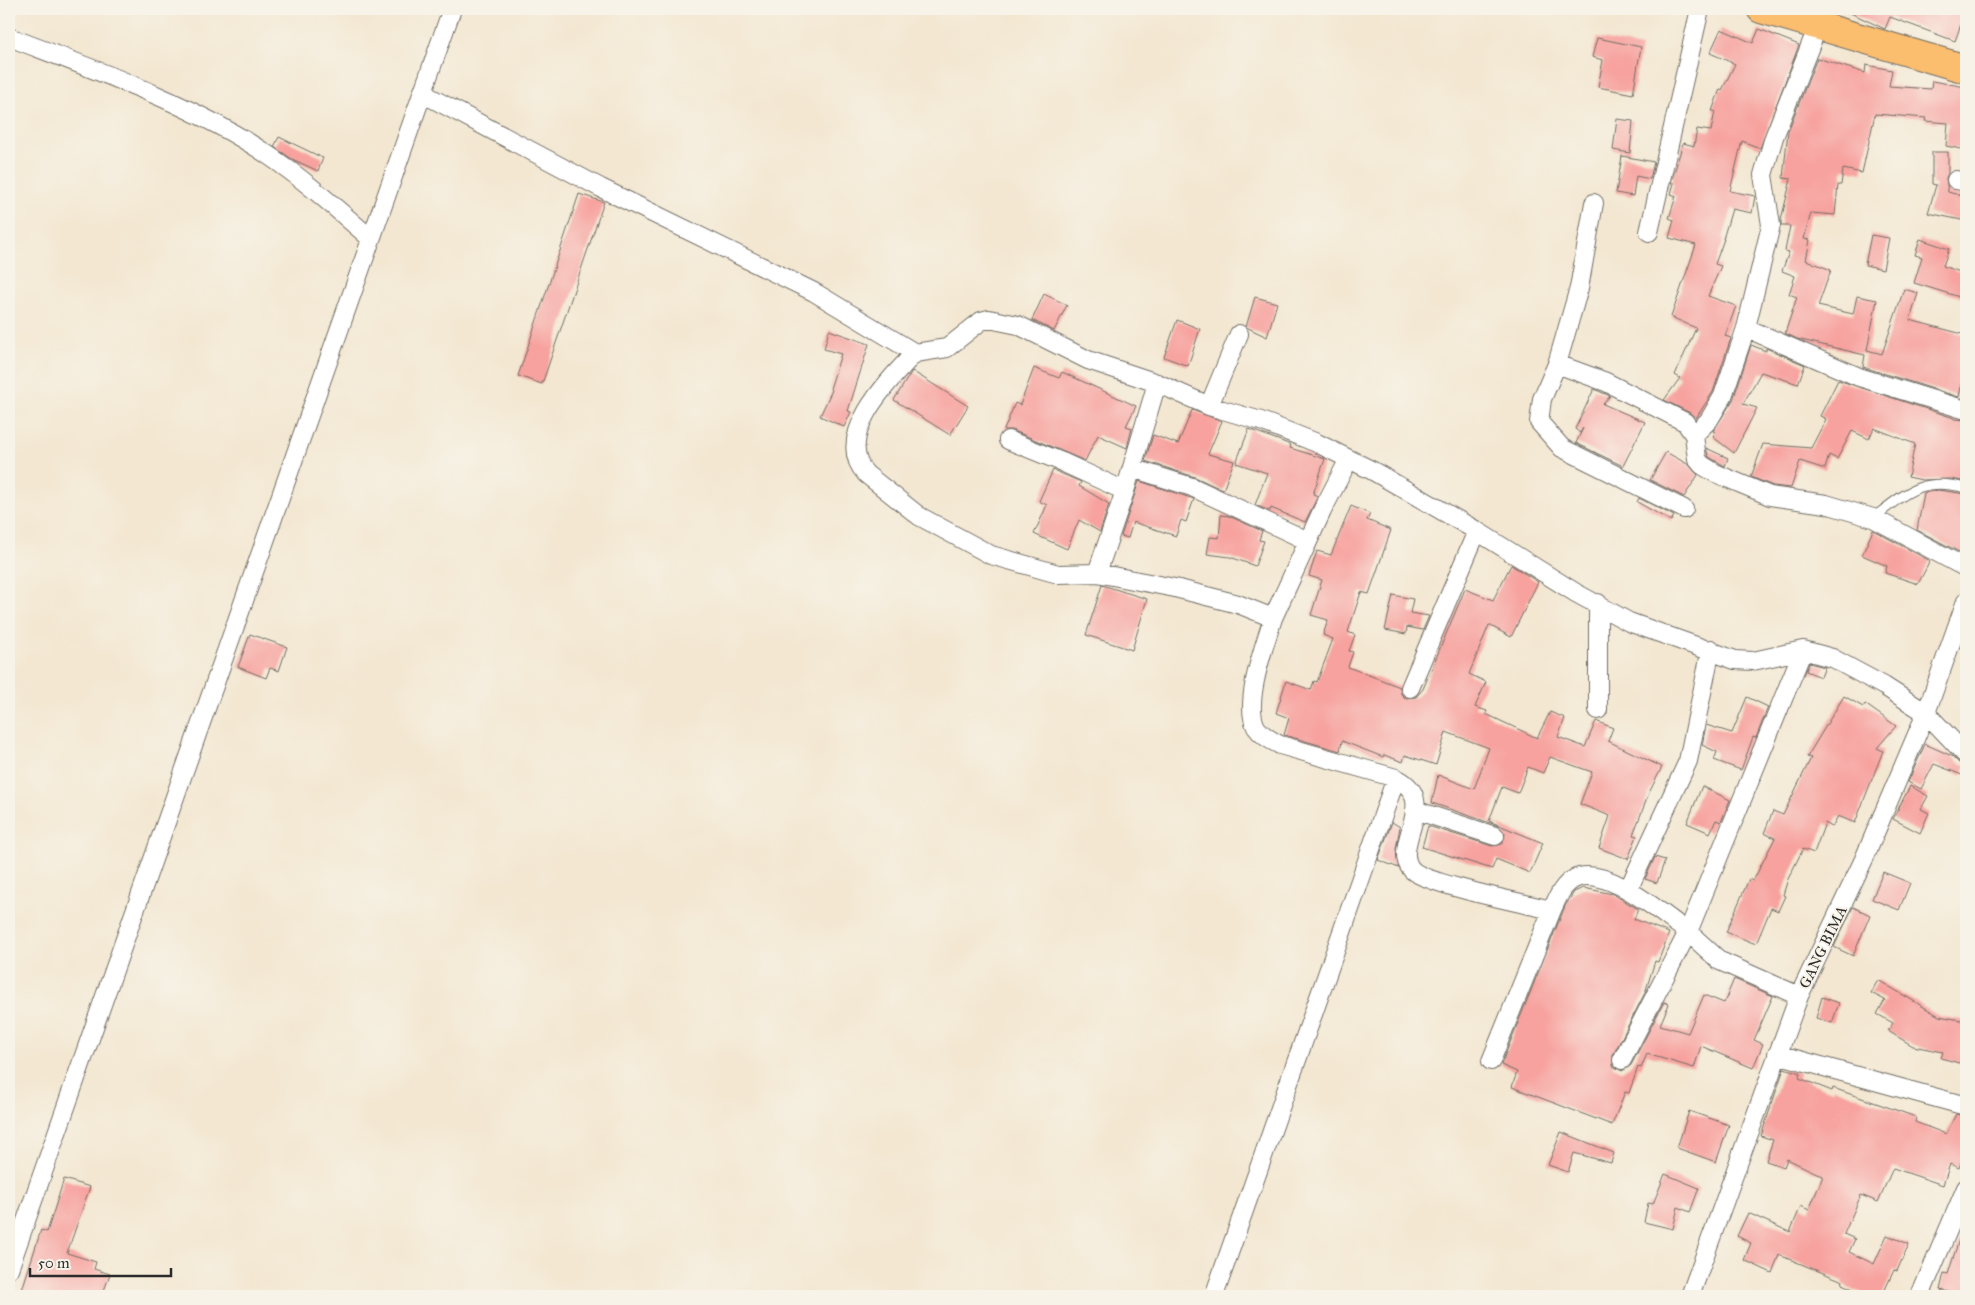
<svg xmlns="http://www.w3.org/2000/svg" width="1975" height="1305" font-family="'IM FELL Great Primer',serif">
<rect width="100%" height="100%" fill="#f7f3e8"/>
<filter id="ink" filterUnits="userSpaceOnUse"><feTurbulence type="fractalNoise" baseFrequency=".02" numOctaves="2"/><feDisplacementMap in="SourceGraphic" scale="10" xChannelSelector="R" yChannelSelector="G"/><feConvolveMatrix kernelMatrix="1 2 1 2 8 2 1 2 1" color-interpolation-filters="sRGB"/></filter>
<filter id="wash" filterUnits="userSpaceOnUse"><feTurbulence type="fractalNoise" baseFrequency=".0096" numOctaves="4" result="noise"/><feDisplacementMap in="SourceGraphic" scale="20" xChannelSelector="R" yChannelSelector="G"/><feGaussianBlur stdDeviation="1.12" result="paint"/><feColorMatrix in="noise" values="0 0 0 0 0 0 0 0 0 0 0 0 0 0 0 0 0 1.4 0 .05"/><feComposite in="paint" operator="in"/></filter>
<g filter="url(#wash)">
<rect width="100%" height="100%" fill="#f3e7d1"/>
<g id="blocks">
<path fill="#f7a29f" d="M1842,9H1966V10L1955,41L1890,17L1885,29Z
M1721,29L1753,43L1759,29L1799,45L1760,148L1742,141L1730,191L1755,196L1752,213L1732,209L1723,239H1724L1715,264L1721,266L1708,296L1736,306L1725,336L1731,338L1713,392L1696,418L1690,413L1664,400L1680,378L1675,375L1696,328L1671,317L1696,245L1669,238L1674,220L1669,218L1676,196L1671,194L1674,183H1671L1683,143L1694,146L1697,129L1711,131L1715,111H1712L1720,89L1722,90L1735,64L1710,53Z
M1597,38L1641,47L1633,94L1598,87L1603,60L1592,57Z
M1817,58L1865,73L1866,65L1892,70L1889,86L1931,89L1932,81L1966,87V150L1946,146L1948,123L1925,121L1926,118L1875,114L1862,173L1843,169L1841,185H1838L1835,215L1811,213L1804,239L1810,240L1806,260L1831,270L1818,306L1853,314L1857,296L1877,300L1867,350L1882,354L1904,289L1918,293L1910,320L1966,335V361L1959,397L1863,367L1865,355L1797,339L1785,333L1797,297L1789,294L1795,276L1782,271L1789,252L1785,251L1790,226H1781V220L1791,179L1783,178L1788,131Z
M1617,119L1633,121L1630,153L1613,150Z
M279,137L323,158L318,171L292,159L274,147Z
M1932,152H1948V173L1946,178L1948,192L1966,197V221L1928,213L1936,185L1932,184Z
M1622,156L1654,162L1650,179L1636,176L1633,196L1616,193Z
M579,194L604,202L542,384L518,376Z
M1871,235L1889,238L1883,269L1865,265Z
M1920,239L1949,249L1943,266L1966,274V299L1914,283L1922,257L1915,255Z
M1044,294L1067,305L1054,331L1032,320Z
M1255,297L1277,303L1267,337L1246,327Z
M1177,320L1200,329L1188,366L1164,357Z
M829,330L869,344L848,411L851,412L844,427L820,416L832,390L830,389L841,354L824,349Z
M1751,345L1766,351V348L1805,365L1798,384L1761,372L1743,404L1757,408L1734,453L1713,437L1715,432L1713,431L1733,400Z
M1034,368L1059,378L1062,372L1136,406L1126,426L1132,428L1127,448L1098,435L1085,461L1012,430H1004L1015,403L1020,405Z
M912,371L968,406L950,435L894,400Z
M1838,380L1954,418V419L1966,420V482L1951,479L1922,480L1908,477L1915,444L1874,428L1869,439L1852,431L1837,459L1829,455L1825,469L1800,461L1791,488L1773,486L1751,477L1763,444L1811,448L1826,419L1820,416Z
M1594,389L1610,396L1603,404L1645,422L1623,466L1576,443L1583,428L1580,433L1575,429Z
M1192,410L1222,421L1208,454L1234,461L1223,490L1195,477L1145,461L1153,435L1178,444Z
M1249,429L1291,445L1290,448L1325,459L1313,494L1318,496L1305,522L1271,508L1270,511L1255,505L1267,473L1236,463Z
M1706,448L1728,458L1725,466L1709,457Z
M1666,452L1689,465L1698,475L1684,497L1650,480Z
M1053,470L1081,482L1079,486L1109,504L1100,532L1079,520L1067,549L1034,534L1047,505L1039,501Z
M1139,481L1194,499L1186,522L1181,520L1176,536L1133,522L1128,538L1121,536Z
M1938,490L1966,494L1965,555L1917,530L1924,493Z
M1639,498L1674,516L1671,521L1637,502Z
M1351,506L1370,514L1367,520L1391,530L1369,594L1361,592L1348,632L1355,635L1349,651L1353,652L1348,667L1400,687L1401,694L1405,698L1416,697L1423,689L1465,589L1493,600L1511,565L1538,582L1511,637L1489,625L1469,674L1486,682L1475,707L1487,711L1486,714L1537,738L1550,712L1565,718L1558,737L1585,747L1596,721L1613,728L1608,741L1662,767L1649,793L1633,835L1637,836L1628,859L1599,848L1610,816L1580,804L1592,772L1550,757L1543,773L1528,767L1518,793L1502,787L1489,821L1543,843L1530,873L1496,859L1492,869L1422,847L1428,826L1492,846L1502,844L1505,834L1499,826L1432,803L1438,775L1474,789L1489,748L1446,732L1436,765L1405,755L1403,762L1384,755L1383,757L1342,741L1340,751L1284,735L1289,718L1276,713L1286,681L1311,690L1314,681L1317,682L1333,639L1323,635L1328,620L1311,615L1322,580L1309,576L1317,551L1331,555Z
M1221,515L1229,516L1262,531L1259,540L1264,541L1255,566L1230,557L1207,554L1210,537L1219,538Z
M1873,530L1930,561L1918,584L1885,573L1887,566L1862,555Z
M1102,585L1147,599L1132,650L1086,635Z
M1393,595L1413,599L1410,613L1429,616L1423,630L1407,627L1406,634L1385,630Z
M250,634L287,647L279,671L270,668L266,678L238,667Z
M1809,663L1825,667L1821,677L1806,671Z
M1844,696L1863,707L1865,704L1896,726L1877,748L1883,751L1855,823L1838,816L1832,827L1825,823L1814,853L1803,849L1788,879L1783,895L1785,896L1778,911L1771,908L1756,944L1726,932L1749,879L1753,881L1775,838L1764,833L1773,811L1783,815L1811,758L1807,757Z
M1747,697L1768,707L1756,738L1753,737L1741,770L1714,760L1717,752L1702,745L1706,725L1732,733Z
M1925,744L1952,756L1959,763L1966,765L1962,775L1934,764L1921,789L1908,782Z
M1702,786L1730,800L1721,822L1716,820L1710,833L1687,823Z
M1910,786L1928,796L1921,809L1929,813L1920,833L1893,819Z
M1392,822L1400,827L1396,849L1399,868L1378,860Z
M1655,857L1665,860L1657,883L1645,879Z
M1883,872L1910,883L1899,910L1872,899Z
M1583,888L1613,894L1638,909L1634,919L1669,933L1658,962L1655,961L1645,993L1613,1055V1066L1622,1071L1631,1065L1664,1002L1669,1004L1660,1025L1688,1033L1704,995L1724,1003L1734,979L1773,996L1754,1040L1763,1044L1753,1068L1701,1046L1694,1068L1647,1054L1641,1068L1638,1067L1629,1093L1625,1092L1612,1125L1512,1087L1517,1072L1501,1065L1565,906L1574,892Z
M1853,907L1870,915L1853,956L1834,947Z
M1878,980L1939,1016L1966,1021V1065L1941,1058L1943,1052L1913,1046L1888,1031L1893,1023L1877,1014L1885,1000L1871,993Z
M1822,997L1839,1003L1832,1023L1816,1018Z
M1784,1068L1800,1073L1799,1078L1832,1091L1833,1088L1916,1117L1915,1122L1946,1134L1956,1114L1966,1116V1150L1959,1168L1950,1164L1943,1185L1893,1168L1878,1202L1861,1195L1844,1234L1855,1239L1849,1252L1874,1264L1887,1235L1909,1244L1897,1271L1894,1270L1882,1296H1868L1842,1284L1843,1281L1779,1255L1772,1273L1744,1260L1751,1243L1737,1236L1748,1213L1790,1232L1801,1206L1809,1210L1823,1176L1787,1159L1784,1167L1766,1161L1773,1140L1761,1136Z
M1689,1111L1729,1125L1716,1162L1677,1148Z
M1561,1132L1614,1153L1611,1163L1574,1153L1568,1172L1548,1165Z
M1665,1174L1699,1188L1690,1212L1678,1207L1673,1229L1644,1222L1648,1203L1653,1204Z
M64,1179L90,1187L67,1253L96,1262L94,1269L110,1274L102,1296H20L41,1230L47,1232Z
M1963,1227H1966V1296L1940,1290L1944,1273L1948,1274Z"/>
</g>
</g>
<g filter="url(#ink)">
<use href="#blocks" fill-opacity="0" stroke="#716d65" stroke-width="1"/>
<g fill="none" stroke-linecap="round" stroke-linejoin="round">
<defs>
<path id="service" d="M1873,518C1906,493 1922,476 1966,488"/>
<path id="minor" d="M9,37C95,70 191,103 268,155C305,180 338,210 371,239
M422,93L601,188L814,292L915,353C889,380 832,437 866,474L919,516L991,555L1058,574L1097,573L1175,588L1238,604L1273,618C1265,644 1243,702 1256,727C1262,736 1271,740 1280,745L1396,778L1214,1296
M1956,180L1966,182
M1594,203L1579,288L1557,364L1542,399L1539,422L1562,448L1684,509
M1649,232L1700,9
M1746,328L1859,377L1966,410
M915,353L947,348L981,321L989,319L1018,325L1088,360L1157,383L1209,406L1261,421L1317,443L1373,471L1477,531L1576,593L1629,622L1735,660L1753,661L1803,650L1832,658L1884,686L1926,713L1966,755
M1557,364L1606,382L1685,422L1694,435L1697,459L1702,465L1715,473L1770,496L1826,504L1873,518L1966,568
M1209,406L1239,334
M1694,435L1709,420L1723,396L1746,328L1771,225L1763,175L1774,137L1818,26
M1008,440L1062,462L1125,491
M1132,468L1192,487L1308,541
M1097,573L1125,491L1157,383
M1273,618L1322,511L1349,459
M1410,688L1477,531
M1598,710V603
M1396,778C1442,800 1389,846 1412,870C1426,884 1527,904 1552,910
M1415,810L1495,836
M1628,890L1688,761L1711,649
M1777,1054L1966,1106
M1622,1060L1688,932L1720,961L1799,996
M1491,1061L1552,910C1557,899 1562,885 1574,879C1605,863 1663,915 1688,932L1803,650
M9,1269L452,9
M1690,1296L1799,996L1864,859L1926,713L1966,601
M1920,1296L1966,1188"/>
<path id="primary" d="M1761,9L1966,69"/>
</defs>
<use href="#service" stroke="#716d65" stroke-width="11"/>
<use href="#minor" stroke="#716d65" stroke-width="20"/>
<use href="#primary" stroke="#716d65" stroke-width="30"/>
<use href="#service" stroke="#fff" stroke-width="9"/>
<use href="#minor" stroke="#fff" stroke-width="18"/>
<use href="#primary" stroke="#fbbd6e" stroke-width="28"/>
</g>
</g>
<g text-anchor="middle" dominant-baseline="central" stroke-width="4" stroke-linejoin="round" paint-order="stroke">
<g font-size="15" fill="#2b2b2b" stroke="#f7f3e8">
<text transform="translate(1823 947) rotate(-64)">GANG BIMA</text>
</g>
</g>
<rect width="1975" height="1305" fill="none" stroke="#f7f3e8" stroke-width="30"/>
<path d="M30 1268v8h141v-8" fill="none" stroke="#2b2b2b" stroke-width="2.5"/>
<text x="38" y="1268" font-size="15" fill="#2b2b2b" stroke="#f7f3e8" stroke-width="4" paint-order="stroke">50 m</text>
</svg>
